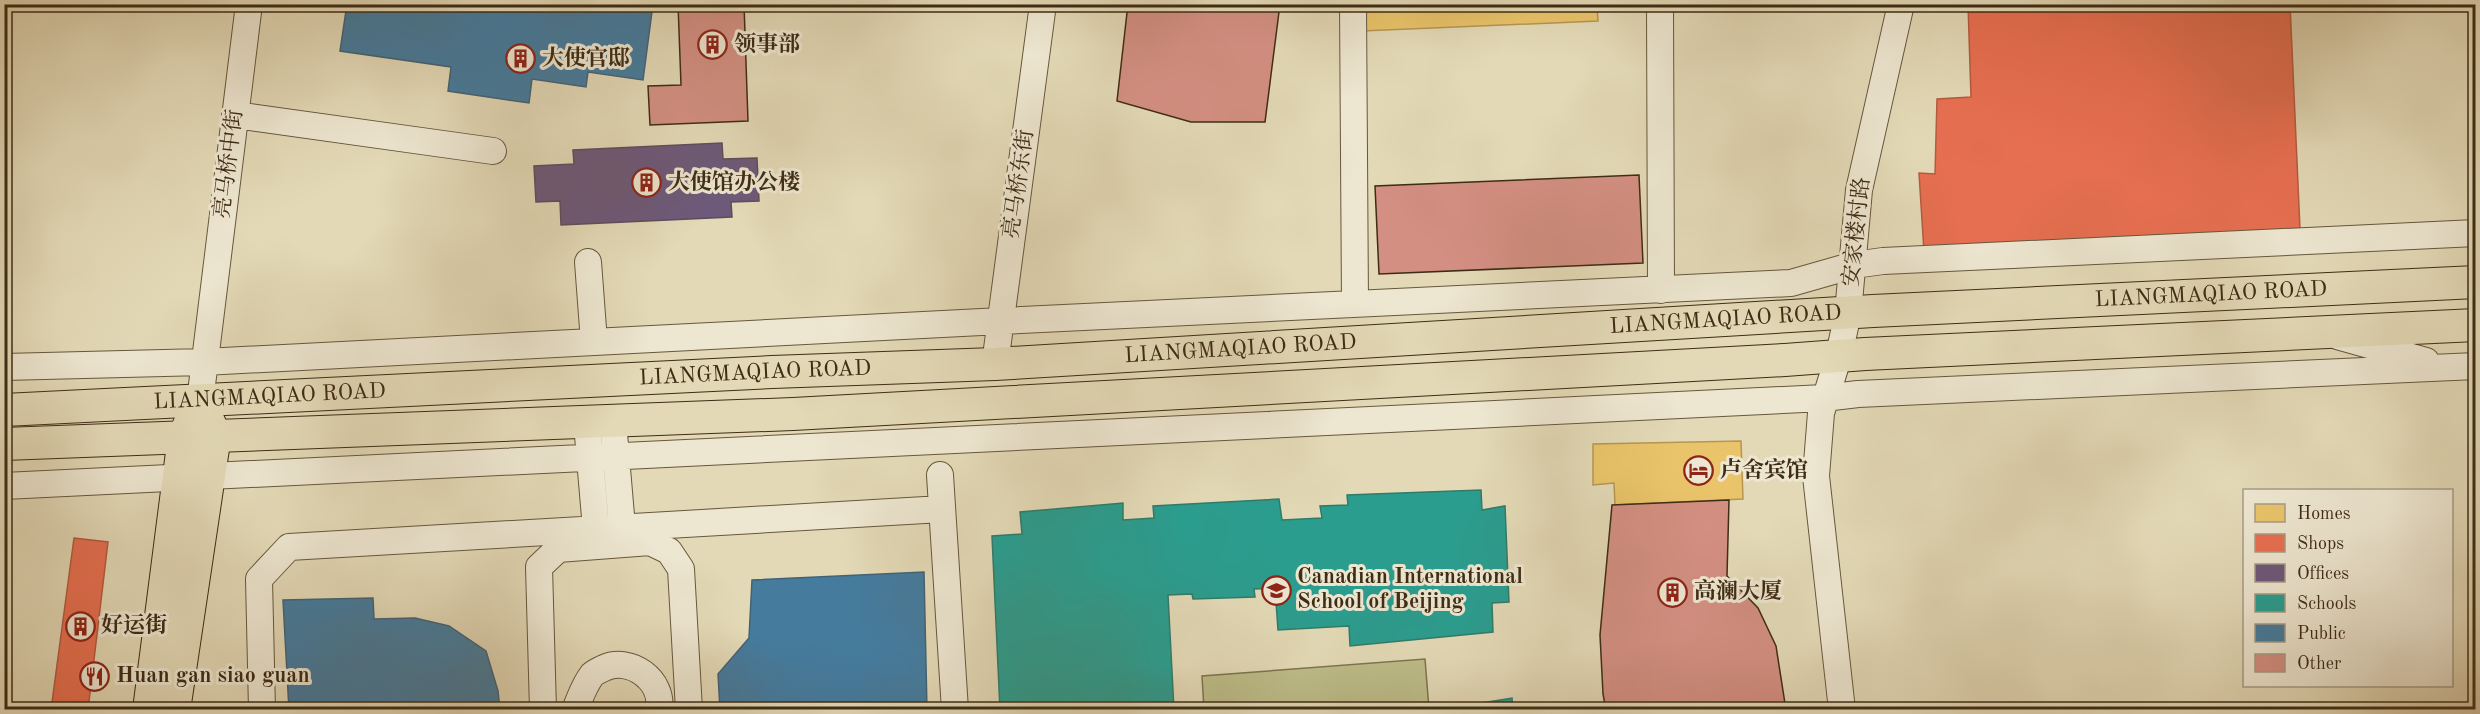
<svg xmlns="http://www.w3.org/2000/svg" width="2480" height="714" font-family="'Old Standard TT','Noto Serif SC',serif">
<rect width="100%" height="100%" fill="#e3d9b6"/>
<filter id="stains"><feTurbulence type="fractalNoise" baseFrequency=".00333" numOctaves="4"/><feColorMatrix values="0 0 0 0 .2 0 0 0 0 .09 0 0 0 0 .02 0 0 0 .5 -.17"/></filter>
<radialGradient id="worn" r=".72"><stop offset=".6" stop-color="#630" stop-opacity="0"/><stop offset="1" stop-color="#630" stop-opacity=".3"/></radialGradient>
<path fill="#bcbc88" stroke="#7d744e" stroke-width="1.5" d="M1425,659L1429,709H1204L1202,676Z"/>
<path fill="#e9c46a" stroke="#b69650" stroke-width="1.5" d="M1360,4H1597L1598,21L1362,31Z
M1741,441L1743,499L1615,505L1614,483L1593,485V444Z"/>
<path fill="#e76f51" stroke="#b45b3f" stroke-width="1.5" d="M1968,4H2290L2300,229L1924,252L1919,173L1935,174L1937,99L1971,97Z
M74,538L108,542L88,710H51Z"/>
<path fill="#6d597a" stroke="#5f4c5c" stroke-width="1.5" d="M722,143L723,159L757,158L759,201L731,202L732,217L561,225L560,201L536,202L534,166L574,164L573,150Z"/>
<path fill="#2a9d8f" stroke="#307b6a" stroke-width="1.5" d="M1481,490L1482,510L1505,506L1509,602L1492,603L1493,632L1350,646L1349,626L1278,630L1275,588L1254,589L1255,597L1193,599L1192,594L1168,595L1174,710H1000L992,536L1022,534L1020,512L1123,503V520L1154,518L1153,506L1279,499L1282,520L1322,518L1320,506L1348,505L1347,495Z
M1512,698L1513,710H1457V707Z"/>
<path fill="#457b9d" stroke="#436374" stroke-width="1.5" d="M347,4H653L643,80L588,72L586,87L532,79L529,103L448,91L451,67L340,51Z
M924,572L927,710H720L718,674L749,638L752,580Z
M373,598L374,619L415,618L449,626L486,651L498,691L500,710H289L283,600Z"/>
<path fill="#d38f82" stroke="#3e2c15" stroke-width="1.5" d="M678,4H744L748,121L650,125L648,86L681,85Z
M1128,4H1280L1265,122H1191L1117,101Z
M1639,175L1643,263L1379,274L1375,186Z
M1729,500L1727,576L1758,608L1776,646L1786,710H1606L1603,694L1600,635L1612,505Z"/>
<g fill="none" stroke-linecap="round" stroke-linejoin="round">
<defs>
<path id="minor" d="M1353,4L1355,304
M1660,4L1661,290
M235,115L493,151
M588,262L594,342
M2337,336L2426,361
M995,364L1043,4
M4,367L204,362L1001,321L1791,283L1854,265L1883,261L2476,233
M200,401L249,4
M613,422L622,527L632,538
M940,475L955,710
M4,486L1824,398L1858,394L2476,366
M583,540L596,529L587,424
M262,710L259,579L289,547L942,509
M543,710L539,567L558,549L650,542L669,551L681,569L689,710
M579,710L577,705C581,695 585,684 592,675C595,672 600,670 604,668C630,656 664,680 659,710
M1842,710L1816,476L1821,413L1839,355L1848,313L1859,190L1901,4"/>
<g id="major">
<path id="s1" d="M4,410L772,372L995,364L1873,311L2476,282"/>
<path d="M4,444L793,414L1785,360L1865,354L2476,325"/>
<path d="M149,710L184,437L192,418"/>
<path d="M174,710L215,435L207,418"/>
</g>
</defs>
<use href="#minor" stroke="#67573d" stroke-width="28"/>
<use href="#major" stroke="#3e2c15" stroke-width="34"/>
<use href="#minor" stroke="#ede6d0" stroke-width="26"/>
<use href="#major" stroke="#e3d9b6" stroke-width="32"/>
</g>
<defs>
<symbol id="building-ring" viewBox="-11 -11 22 22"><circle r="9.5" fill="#ede6d0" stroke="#8f2418" stroke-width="1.5"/><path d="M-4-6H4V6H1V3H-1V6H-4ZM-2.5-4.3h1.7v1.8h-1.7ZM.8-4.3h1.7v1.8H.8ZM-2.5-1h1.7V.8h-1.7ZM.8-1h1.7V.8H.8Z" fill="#8f2418"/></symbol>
<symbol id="hotel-ring" viewBox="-11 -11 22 22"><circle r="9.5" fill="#ede6d0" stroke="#8f2418" stroke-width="1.5"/><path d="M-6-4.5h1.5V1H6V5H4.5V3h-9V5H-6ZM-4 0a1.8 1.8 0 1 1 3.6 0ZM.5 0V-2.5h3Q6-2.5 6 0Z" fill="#8f2418"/></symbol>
<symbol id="school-ring" viewBox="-11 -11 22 22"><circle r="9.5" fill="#ede6d0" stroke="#8f2418" stroke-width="1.5"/><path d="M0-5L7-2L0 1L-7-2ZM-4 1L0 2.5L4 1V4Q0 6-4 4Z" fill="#8f2418"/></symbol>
<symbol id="restaurant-ring" viewBox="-11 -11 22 22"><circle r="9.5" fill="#ede6d0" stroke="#8f2418" stroke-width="1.5"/><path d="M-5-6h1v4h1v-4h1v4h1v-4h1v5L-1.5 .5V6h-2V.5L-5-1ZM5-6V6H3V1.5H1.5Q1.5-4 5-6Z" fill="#8f2418"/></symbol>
</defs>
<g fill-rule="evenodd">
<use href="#building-ring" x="696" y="28" width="33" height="33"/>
<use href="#building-ring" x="504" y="42" width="33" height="33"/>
<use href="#building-ring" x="630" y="166" width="33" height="33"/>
<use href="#hotel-ring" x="1682" y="454" width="33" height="33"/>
<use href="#school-ring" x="1260" y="574" width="33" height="33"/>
<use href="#building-ring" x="1656" y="576" width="33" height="33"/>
<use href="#building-ring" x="64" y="610" width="33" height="33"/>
<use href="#restaurant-ring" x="78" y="660" width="33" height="33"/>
</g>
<g text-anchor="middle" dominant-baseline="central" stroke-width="6" stroke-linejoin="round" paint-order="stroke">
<g font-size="22" font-weight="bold" fill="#3e2c15" stroke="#ede6d0" text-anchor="start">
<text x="734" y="45">领事部</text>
<text x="542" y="59">大使官邸</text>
<text x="668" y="183">大使馆办公楼</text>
<text x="1720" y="471">卢舍宾馆</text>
<text x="1297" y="577">Canadian International<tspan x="1297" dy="25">School of Beijing</tspan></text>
<text x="1694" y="592">高澜大厦</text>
<text x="101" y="626">好运街</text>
<text x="116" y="676">Huan gan siao guan</text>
</g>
<g font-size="22" fill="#3e2c15" stroke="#ede6d0">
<text transform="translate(229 164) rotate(-83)">亮马桥中街</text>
<text transform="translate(1019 184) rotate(-82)">亮马桥东街</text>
<text transform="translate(1857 232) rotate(-84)">安家楼村路</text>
<text stroke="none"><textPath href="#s1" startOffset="2210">LIANGMAQIAO ROAD</textPath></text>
<text stroke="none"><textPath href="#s1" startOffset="1724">LIANGMAQIAO ROAD</textPath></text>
<text stroke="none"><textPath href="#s1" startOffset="1238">LIANGMAQIAO ROAD</textPath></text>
<text stroke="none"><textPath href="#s1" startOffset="752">LIANGMAQIAO ROAD</textPath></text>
<text stroke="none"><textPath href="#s1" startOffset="266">LIANGMAQIAO ROAD</textPath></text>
</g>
</g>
<rect width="2480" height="714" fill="none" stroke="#e3d9b6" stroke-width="24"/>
<rect x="6" y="6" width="2468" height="702" fill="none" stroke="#3e2c15" stroke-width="3"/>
<rect x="12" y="12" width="2456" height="690" fill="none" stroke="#3e2c15" stroke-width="1.5"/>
<rect x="2243" y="489" width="210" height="198" fill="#ede6d0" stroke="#a79c85" stroke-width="1.5"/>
<rect x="2255" y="504" width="30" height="18" fill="#e9c46a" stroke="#a79c85" stroke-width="1.5"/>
<text x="2297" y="519" font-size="18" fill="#3e2c15">Homes</text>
<rect x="2255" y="534" width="30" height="18" fill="#e76f51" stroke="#a79c85" stroke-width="1.5"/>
<text x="2297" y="549" font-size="18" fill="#3e2c15">Shops</text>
<rect x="2255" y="564" width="30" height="18" fill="#6d597a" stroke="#a79c85" stroke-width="1.5"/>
<text x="2297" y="579" font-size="18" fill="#3e2c15">Offices</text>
<rect x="2255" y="594" width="30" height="18" fill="#2a9d8f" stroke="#a79c85" stroke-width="1.5"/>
<text x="2297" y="609" font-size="18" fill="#3e2c15">Schools</text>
<rect x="2255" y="624" width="30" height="18" fill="#457b9d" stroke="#a79c85" stroke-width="1.5"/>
<text x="2297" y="639" font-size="18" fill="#3e2c15">Public</text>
<rect x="2255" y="654" width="30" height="18" fill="#d38f82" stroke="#a79c85" stroke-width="1.5"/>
<text x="2297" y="669" font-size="18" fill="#3e2c15">Other</text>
<rect width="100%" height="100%" filter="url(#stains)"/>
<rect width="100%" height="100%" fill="url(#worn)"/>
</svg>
